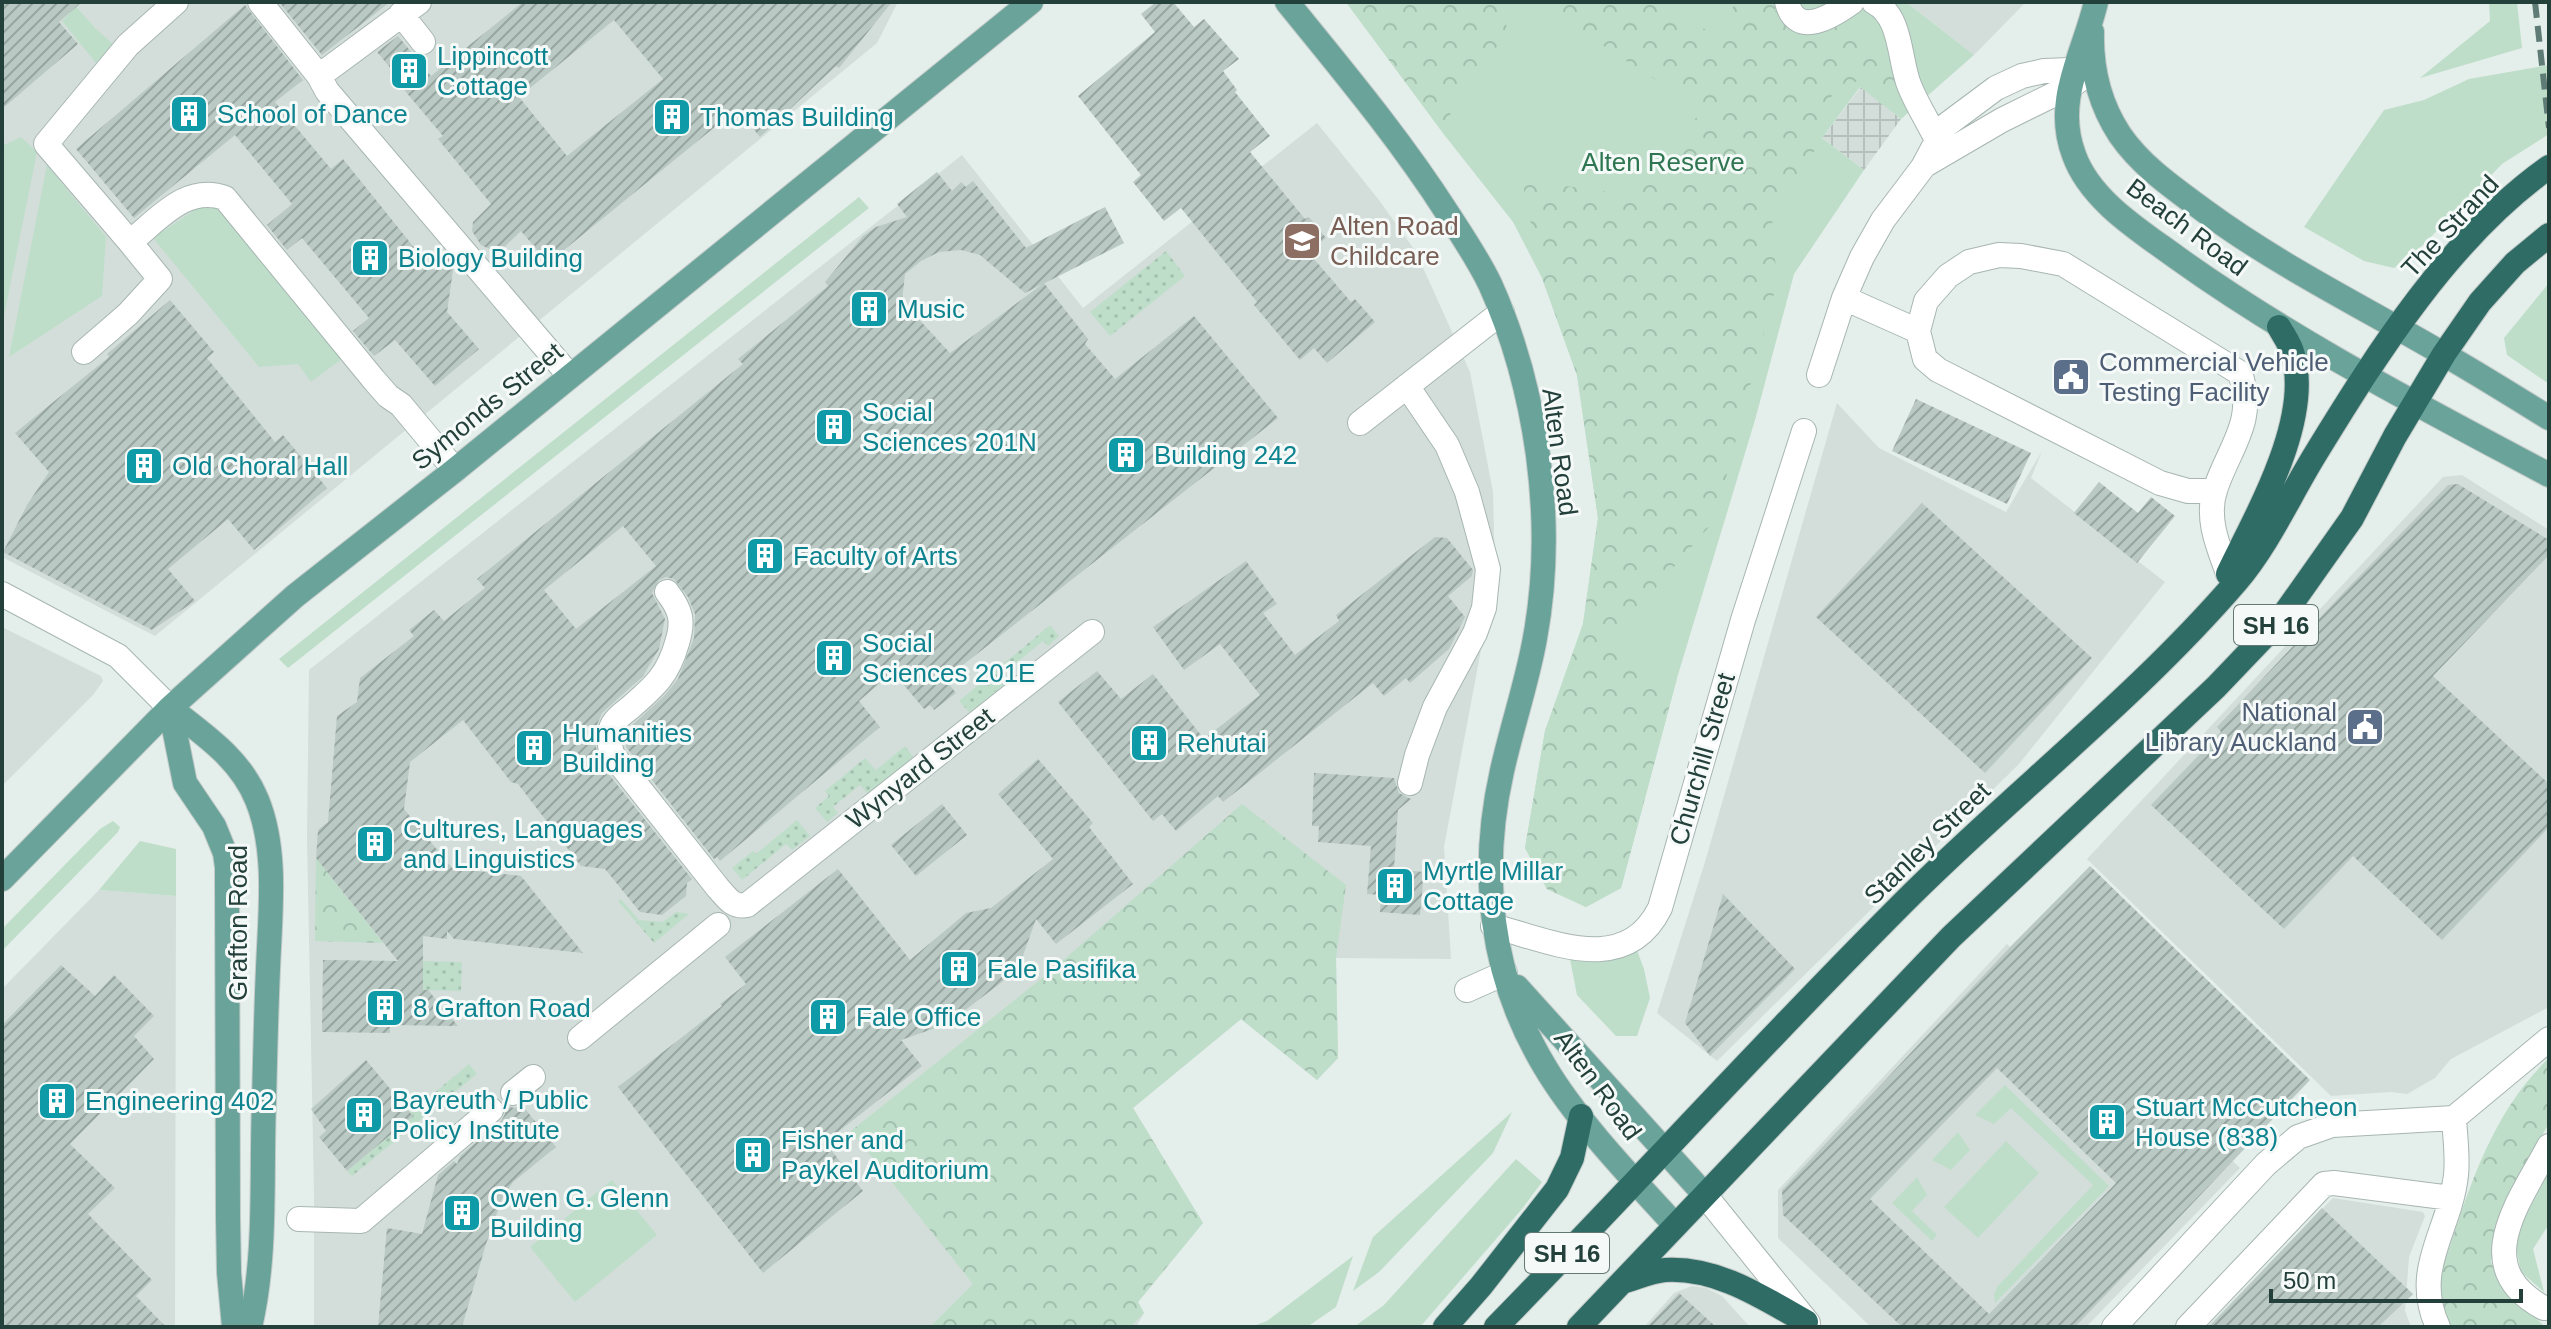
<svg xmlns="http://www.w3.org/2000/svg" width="2551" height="1329" font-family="Helvetica,sans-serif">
<defs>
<pattern id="industrial-grid" width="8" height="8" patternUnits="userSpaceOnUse" patternTransform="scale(2)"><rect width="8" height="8" fill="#d3deda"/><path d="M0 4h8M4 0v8" fill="none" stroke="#b5c0bc"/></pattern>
<pattern id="forest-crowns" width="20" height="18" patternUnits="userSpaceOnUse" patternTransform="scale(2)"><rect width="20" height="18" fill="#bedeca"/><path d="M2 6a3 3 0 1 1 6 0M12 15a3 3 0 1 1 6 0" fill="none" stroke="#a3c0ae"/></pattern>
<pattern id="garden-dots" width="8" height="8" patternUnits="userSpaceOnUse" patternTransform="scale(2)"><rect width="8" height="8" fill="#bedeca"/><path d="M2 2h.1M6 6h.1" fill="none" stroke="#a3c0ae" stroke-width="1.8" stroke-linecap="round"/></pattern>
<pattern id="building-hatch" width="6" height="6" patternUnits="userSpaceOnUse" patternTransform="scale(2)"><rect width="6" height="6" fill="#bac9c4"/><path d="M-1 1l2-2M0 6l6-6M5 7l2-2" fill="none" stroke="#97a5a0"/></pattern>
</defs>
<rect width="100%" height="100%" fill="#e4eeea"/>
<path fill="#d3deda" d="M2,2H898L877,43L155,636L2,557Z
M1906,2H2026L1974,55Z
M1317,123L1379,200L1416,252L1470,372L1493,492L1495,575L1444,847L1451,959L1336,958L1338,1058L1317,1080L1241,1019L1133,1108L1203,1223L1138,1302L1144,1313L1136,1327H314V1194L307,838L309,670L962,155L1083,308Z
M1837,403L1879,448L2006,512L2042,451L2031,478L2165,582L2019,764L1717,1061L1657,1013L1705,862Z
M2462,475L2549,530V1007L2451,1059L2435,1078L2407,1094L2391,1092L2331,1096L2087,859L2443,477Z
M2,627L101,676L103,681L93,695L2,786Z
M99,890L176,896L175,1327H2V989Z
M2007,944L2240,1168L2086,1327H1871L1778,1238V1190Z
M2333,1198L2423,1212L2425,1216L2409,1257L2405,1311L2411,1327H2207Z
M1692,1286L1706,1288L1722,1296L1750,1327H1644L1674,1293Z"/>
<path fill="url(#industrial-grid)" d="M1861,87L1901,119L1864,170L1822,138Z"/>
<path fill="#bedeca" d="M59,2H72L95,28L113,44L96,63L62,21L70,13Z
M1346,2H1906L1974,55L1901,119L1860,87L1822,138L1864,170L1794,274L1755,420L1677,678L1621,888L1586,907L1547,889L1525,848L1545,731L1583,624L1598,518L1577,375L1542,278L1513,222L1446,137Z
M2489,2H2517L2522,48L2420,78L2490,21Z
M2549,65V134L2502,164L2423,245L2394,268L2364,261L2304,227L2384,110L2424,100L2469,79Z
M21,137L37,152L2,326V146Z
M47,165L106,237L102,296L9,357Z
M859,197L869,208L288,668L279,659Z
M202,205H223L347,355L311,382L298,364L259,367L153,238Z
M2549,283V384L2507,355L2504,338Z
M113,821L120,827L118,832L2,951V929L100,829Z
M140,841L176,849V896L99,890Z
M1636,948L1644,969L1650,998L1637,1036H1616L1577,995L1570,959H1612Z
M2005,1085L2109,1186L1995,1303L1994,1295L1997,1287L2093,1185L2011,1108L1994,1124L1975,1115Z
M1512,1112L1493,1153L1379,1272L1353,1291L1373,1237Z
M1958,1132L1970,1150L1951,1170L1932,1160Z
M2006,1141L2039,1173L1978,1238L1944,1207Z
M1516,1159L1542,1182L1522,1209L1420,1327H1354L1384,1305Z
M2549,1171V1224L2533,1249L2544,1292L2521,1272L2514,1238Z
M1917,1177L1927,1195L1912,1211L1937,1235L1932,1241L1892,1203Z
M612,1180L657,1235L575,1302L530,1247Z
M1353,1256L1336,1307L1307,1327H1251L1267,1321Z"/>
<path fill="url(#forest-crowns)" d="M1346,2H1496L1509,32L1453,100L1446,137Z
M1543,2H1667L1672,22L1724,33L1735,2H1775V11L1870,33L1910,103L1873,80L1845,83L1818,110L1814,152L1772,223L1777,283L1715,520L1618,631L1642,682L1677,678L1621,888L1586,907L1547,889L1525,848L1545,731L1583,624L1598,518L1577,375L1542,278L1522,180L1637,196L1702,110L1542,6Z
M1242,804L1346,885L1336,958L1338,1058L1317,1080L1241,1019L1133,1108L1203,1223L1138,1302L1144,1313L1130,1327H930L973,1284L851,1131L1052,970Z
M316,858L383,943L315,941Z
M2549,1058V1123L2515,1184L2497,1225L2491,1262L2502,1285L2545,1327H2451C2443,1317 2438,1300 2438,1287C2438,1274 2446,1258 2450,1246C2472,1178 2496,1108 2549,1058Z"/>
<path fill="url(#garden-dots)" d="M1166,251L1185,276L1110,336L1090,312Z
M1050,625L1059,636L1048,646L1043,641L998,678L1003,685L970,713L959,701Z
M905,746L914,758L869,795L860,785L833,807L838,813L827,822L815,808L829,796L825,791L865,758L876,770Z
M797,820L810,836L792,850L786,844L742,880L732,868L753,851L756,854Z
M621,899L639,920L663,922L676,912L689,914L654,943L618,901Z
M423,961L462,962L461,991L423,990Z
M469,1064L477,1074L352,1176L347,1171L413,1116L410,1113Z"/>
<path fill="url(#building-hatch)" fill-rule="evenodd" d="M2,2H82L59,22L78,44L2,109Z
M279,2H390L322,55Z
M523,2H892L839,68L836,66L760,137L737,109L548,263L521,231L498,253L481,245L472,231L473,222L491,204L438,139L443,136L389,72L392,70L377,52L398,36L431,76ZM614,20L663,79L567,156L519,97Z
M1156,2H1173L1194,27L1204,19L1239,59L1223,71L1237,90L1235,92L1270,136L1250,152L1305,219L1309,217L1326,238L1308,252L1351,302L1355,299L1375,322L1327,363L1314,348L1300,360L1254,305L1257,302L1181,208L1164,221L1133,182L1141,175L1078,96L1155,32L1141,14Z
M245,5L303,80L275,102L331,169L343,159L429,266L434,270L449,258L454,263L447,312L479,349L435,386L395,340L374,356L353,331L369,318L302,238L287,250L267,225L292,204L235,135L134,218L76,149Z
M937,172L952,191L961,182L966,187L973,181L1026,248L1105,207L1124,243L1025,293L980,255L961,250L939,252L921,261L905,274L902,301L950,353L1044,283L1088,339L1085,344L1115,379L1194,316L1278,418L945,679L956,693L934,710L930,705L924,709L893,672L859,701L880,727L720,861L717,857L714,859L626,747L627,730L664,696L678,679L694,638L695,614L688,597L674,579L666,577L659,580L652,593L665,619L659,649L643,676L602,713L596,727L595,743L600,763L692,879L687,883L686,896L662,915L640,912L605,869L581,866L518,784L511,782L463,720L410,762L404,809L452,868L521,876L583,953L454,939L447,931V939L423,936V990H428L458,1026L390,1025V1033L322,1032L323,960L398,961L316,858L318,830L328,822L337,716L357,702L360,678L414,636L409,630L434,610L444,621L485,588L477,579L743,364L738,359L828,286L825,282L863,236L876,227L907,217L897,204ZM623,526L656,566L576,629L544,590Z
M170,300L214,352L207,358L275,442L283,435L327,488L254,550L228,519L168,569L195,601L152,630L3,552L27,505L49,472L15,433L109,357L107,354Z
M1916,399L2031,453L2007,504L1892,451Z
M2099,482L2138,513L2151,497L2175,516L2137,563L2074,513Z
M2458,484L2549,540V555L2433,676L2549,784V827L2442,940L2353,856L2284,929L2151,805L2221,732L2217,727L2344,592L2448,485Z
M1922,503L2092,658L1985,773L1816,617Z
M1435,537L1447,538L1473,570L1472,576L1448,596L1465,617L1449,649L1410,683L1406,678L1384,696L1373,683L1223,802L1218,796L1176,831L1162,814L1153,821L1058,702L1097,671L1121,699L1153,674L1204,739L1260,695L1220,644L1184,670L1153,627L1246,561L1277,604L1263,613L1295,655L1339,621L1336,615Z
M1038,759L1093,823L1089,827L1133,884L1056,944L1036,919L1020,964L1015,972L947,1024L901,1040L922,1066L825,1142L863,1191L763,1273L618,1087L722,1006L720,1004L746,984L725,957L838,869L910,960L966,913L991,908L1053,859L998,794Z
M1314,773L1394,778L1399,793L1411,799L1398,810L1394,869L1424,872L1420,915L1380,912L1381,895L1367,894L1371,846L1318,842L1319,826H1312Z
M942,804L967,835L916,876L891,845Z
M2090,866L2310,1080L2075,1327H1902L1783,1215L1782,1190L2013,944ZM1997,1068L2116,1183L1989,1314L1870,1199Z
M1723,894L1795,969L1710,1056L1685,1023Z
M61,965L95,996L114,975L154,1016L134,1036L154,1059L70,1144L115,1188L88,1214L152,1280L136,1296L166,1327H2V1025Z
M366,1060L413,1116L347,1171L319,1137L326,1131L311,1109Z
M505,1105L514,1108L522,1105L556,1147L513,1182L502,1199L486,1244L462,1327H378L387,1228L422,1234L438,1175L454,1161L457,1164L460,1156L501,1121L505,1114Z
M2322,1208L2413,1294L2378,1327H2209Z
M1679,1293L1716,1327H1647Z"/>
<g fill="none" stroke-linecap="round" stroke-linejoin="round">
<defs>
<path id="minor" d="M176,2L128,45L46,144L130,242C159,219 186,184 225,198L374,380L388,396L401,405L455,470
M260,2L319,76L327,91L569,375
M1787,2C1796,40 1834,15 1852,2
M1874,2C1901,16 1899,56 1908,82C1915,102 1928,121 1937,140
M401,14L423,42
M319,76L419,2
M1925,165L2002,120L2069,87L2085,76
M1844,298L1918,331
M84,352L128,314L160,279L130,242
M1819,375L1844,298L1862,257L1883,220L1923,167L1945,126L1996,88L2022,76L2044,71L2094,69
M1407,386L1447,445L1467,492L1488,569L1484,608L1475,633L1435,707L1417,755L1410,783
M1360,423L1502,312
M2215,491H2188L2160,483L1938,370L1925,359L1918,331L1926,301L1948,276L1969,262L1999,255L2021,256L2063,264L2240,373C2257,421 2229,447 2215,490C2206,519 2218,546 2228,573
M667,592C681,610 684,621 677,643C668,675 655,686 631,707C625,712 617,717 613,724C608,733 609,744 612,754L718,888C727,898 733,908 747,905L1092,632
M2,594L118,656L170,708
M1493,926C1551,941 1625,978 1660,908L1743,620L1804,431
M1467,990L1505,973
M580,1038L718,925
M513,1093L533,1077
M1704,1194L1808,1323
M299,1219L361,1221L491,1110
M2544,1308C2467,1267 2520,1201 2549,1146
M2114,1327L2266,1164L2298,1137L2332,1125L2454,1118L2549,1039
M2188,1327L2324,1184L2334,1183L2451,1198
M2438,1327C2411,1269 2450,1231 2456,1175C2458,1156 2455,1137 2454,1118"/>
<path id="major" d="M1287,2C1343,71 1400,139 1448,214C1463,237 1478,259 1490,284C1514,337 1530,397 1538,455C1546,515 1546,578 1535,638C1527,683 1512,726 1502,771C1479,873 1490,976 1545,1067C1577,1121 1632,1178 1675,1225
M2096,2C2084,54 2053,100 2074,155C2090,200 2139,230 2176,257C2293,341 2422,407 2549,475
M2092,32C2091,70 2099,103 2120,135C2142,167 2175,189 2206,212C2281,267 2365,308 2445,355C2480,375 2515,397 2549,418
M170,708C204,735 240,758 257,800C278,851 270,914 268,969C266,1013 265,1058 264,1103C261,1177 267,1254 250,1327
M170,708L185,783L214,826L225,853L227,867L228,1218L229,1273L234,1327
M2,879L170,708L295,596L455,470L1031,2
M1517,987L1704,1194"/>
<path id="highway" d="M2228,574C2256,515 2312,421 2293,355C2291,345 2284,336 2279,327
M1622,1282C1636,1278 1651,1271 1665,1270C1717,1267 1762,1297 1806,1322
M1445,1327L1481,1286L1557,1189L1572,1158L1581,1116
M1496,1327C1636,1184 1770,1035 1912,894C2019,788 2139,695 2237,581C2269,543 2290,495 2316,453C2378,352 2450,237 2549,167
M1579,1327L1951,937L2216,687L2280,620L2352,518L2395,436L2444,354L2480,302L2515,263L2549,235"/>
</defs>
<use href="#minor" stroke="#a7b6b2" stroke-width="26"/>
<use href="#major" stroke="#c2cac8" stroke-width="26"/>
<use href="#highway" stroke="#c2cac8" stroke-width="26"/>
<use href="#minor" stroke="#fff" stroke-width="24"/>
<use href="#major" stroke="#69a39a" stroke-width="24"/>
<use href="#highway" stroke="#2f6c65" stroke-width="24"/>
<path stroke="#5e7b76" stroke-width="6" stroke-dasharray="16 8" stroke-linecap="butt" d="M2535,2L2549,128"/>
</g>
<defs>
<symbol id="building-square" viewBox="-11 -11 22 22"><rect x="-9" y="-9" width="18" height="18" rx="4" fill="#0f9aa8" stroke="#f5faf8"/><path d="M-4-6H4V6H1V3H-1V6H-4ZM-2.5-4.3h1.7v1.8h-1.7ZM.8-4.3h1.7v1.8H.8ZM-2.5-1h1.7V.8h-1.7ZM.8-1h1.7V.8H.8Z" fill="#fff"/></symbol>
<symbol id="school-square" viewBox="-11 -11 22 22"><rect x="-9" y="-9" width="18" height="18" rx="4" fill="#8d6e63" stroke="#f5faf8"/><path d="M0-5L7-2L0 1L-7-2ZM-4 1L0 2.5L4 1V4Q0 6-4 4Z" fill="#fff"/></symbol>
<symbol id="civic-square" viewBox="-11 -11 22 22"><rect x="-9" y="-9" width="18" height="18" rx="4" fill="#5c6f8a" stroke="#f5faf8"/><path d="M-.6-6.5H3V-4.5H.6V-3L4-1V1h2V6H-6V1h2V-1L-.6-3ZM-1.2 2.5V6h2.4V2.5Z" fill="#fff"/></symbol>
</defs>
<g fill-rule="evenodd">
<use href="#building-square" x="387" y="49" width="44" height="44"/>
<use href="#building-square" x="167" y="92" width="44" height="44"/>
<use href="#building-square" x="650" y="95" width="44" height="44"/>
<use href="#school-square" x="1280" y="219" width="44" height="44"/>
<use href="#building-square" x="348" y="236" width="44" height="44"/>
<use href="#building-square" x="847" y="287" width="44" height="44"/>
<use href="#civic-square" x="2049" y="355" width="44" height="44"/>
<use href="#building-square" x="812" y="405" width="44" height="44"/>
<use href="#building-square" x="1104" y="433" width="44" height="44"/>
<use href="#building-square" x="122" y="444" width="44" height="44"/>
<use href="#building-square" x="743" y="534" width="44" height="44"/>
<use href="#building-square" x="812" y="636" width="44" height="44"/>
<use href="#civic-square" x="2343" y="705" width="44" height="44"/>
<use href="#building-square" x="1127" y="721" width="44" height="44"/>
<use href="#building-square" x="512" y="726" width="44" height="44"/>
<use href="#building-square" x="353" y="822" width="44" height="44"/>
<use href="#building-square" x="1373" y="864" width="44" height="44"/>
<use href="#building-square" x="937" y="947" width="44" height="44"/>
<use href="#building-square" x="363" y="986" width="44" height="44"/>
<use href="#building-square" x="806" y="995" width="44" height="44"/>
<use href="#building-square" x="35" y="1079" width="44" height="44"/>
<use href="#building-square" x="342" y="1093" width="44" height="44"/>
<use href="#building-square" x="2085" y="1100" width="44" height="44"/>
<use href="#building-square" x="731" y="1133" width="44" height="44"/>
<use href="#building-square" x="440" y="1191" width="44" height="44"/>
</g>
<g text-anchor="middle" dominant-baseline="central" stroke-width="6" stroke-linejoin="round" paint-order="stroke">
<g fill="#f5faf8" stroke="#637874" stroke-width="2">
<rect x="2234" y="605" width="84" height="40" rx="6"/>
<rect x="1525" y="1233" width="84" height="40" rx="6"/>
</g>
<g font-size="24" font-weight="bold" fill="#24403b">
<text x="2276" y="625">SH 16</text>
<text x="1567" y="1253">SH 16</text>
</g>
<g font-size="26" fill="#0d838f" stroke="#f5faf8" text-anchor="start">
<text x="437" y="56">Lippincott<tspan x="437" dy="30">Cottage</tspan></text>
<text x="217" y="114">School of Dance</text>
<text x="700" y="117">Thomas Building</text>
<text x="398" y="258">Biology Building</text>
<text x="897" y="309">Music</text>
<text x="862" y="412">Social<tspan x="862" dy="30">Sciences 201N</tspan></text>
<text x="1154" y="455">Building 242</text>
<text x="172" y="466">Old Choral Hall</text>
<text x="793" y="556">Faculty of Arts</text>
<text x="862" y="643">Social<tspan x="862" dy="30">Sciences 201E</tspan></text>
<text x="562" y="733">Humanities<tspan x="562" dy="30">Building</tspan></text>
<text x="1177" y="743">Rehutai</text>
<text x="403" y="829">Cultures, Languages<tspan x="403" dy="30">and Linguistics</tspan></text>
<text x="1423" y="871">Myrtle Millar<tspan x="1423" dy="30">Cottage</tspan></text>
<text x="987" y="969">Fale Pasifika</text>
<text x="413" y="1008">8 Grafton Road</text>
<text x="856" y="1017">Fale Office</text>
<text x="392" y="1100">Bayreuth / Public<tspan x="392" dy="30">Policy Institute</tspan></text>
<text x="85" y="1101">Engineering 402</text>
<text x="2135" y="1107">Stuart McCutcheon<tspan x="2135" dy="30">House (838)</tspan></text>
<text x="781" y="1140">Fisher and<tspan x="781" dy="30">Paykel Auditorium</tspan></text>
<text x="490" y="1198">Owen G. Glenn<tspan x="490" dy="30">Building</tspan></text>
</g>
<g font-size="26" fill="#2e7651" stroke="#f5faf8">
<text x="1663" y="162">Alten Reserve</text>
</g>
<g font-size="26" fill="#785e54" stroke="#f5faf8" text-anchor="start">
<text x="1330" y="226">Alten Road<tspan x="1330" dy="30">Childcare</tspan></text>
</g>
<g font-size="26" fill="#24403b" stroke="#f5faf8">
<text transform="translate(2450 226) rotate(-47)">The Strand</text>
<text transform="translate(2187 227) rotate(37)">Beach Road</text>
<text transform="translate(487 406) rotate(-39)">Symonds Street</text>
<text transform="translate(1560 452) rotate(82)">Alten Road</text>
<text transform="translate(1702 759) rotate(-74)">Churchill Street</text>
<text transform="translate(920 768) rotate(-38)">Wynyard Street</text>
<text transform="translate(1927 843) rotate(-44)">Stanley Street</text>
<text transform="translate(238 923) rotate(-90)">Grafton Road</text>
<text transform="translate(1598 1085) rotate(54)">Alten Road</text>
</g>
<g font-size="26" fill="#4e5e75" stroke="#f5faf8" text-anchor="start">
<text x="2099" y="362">Commercial Vehicle<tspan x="2099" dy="30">Testing Facility</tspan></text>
<text x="2337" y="712" text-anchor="end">National<tspan x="2337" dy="30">Library Auckland</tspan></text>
</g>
</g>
<rect width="2551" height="1329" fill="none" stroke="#24403b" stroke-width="8"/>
<path d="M2271 1289v12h250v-12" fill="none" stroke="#24403b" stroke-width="4"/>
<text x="2283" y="1289" font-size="24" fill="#24403b" stroke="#f5faf8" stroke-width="6" paint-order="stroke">50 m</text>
</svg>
